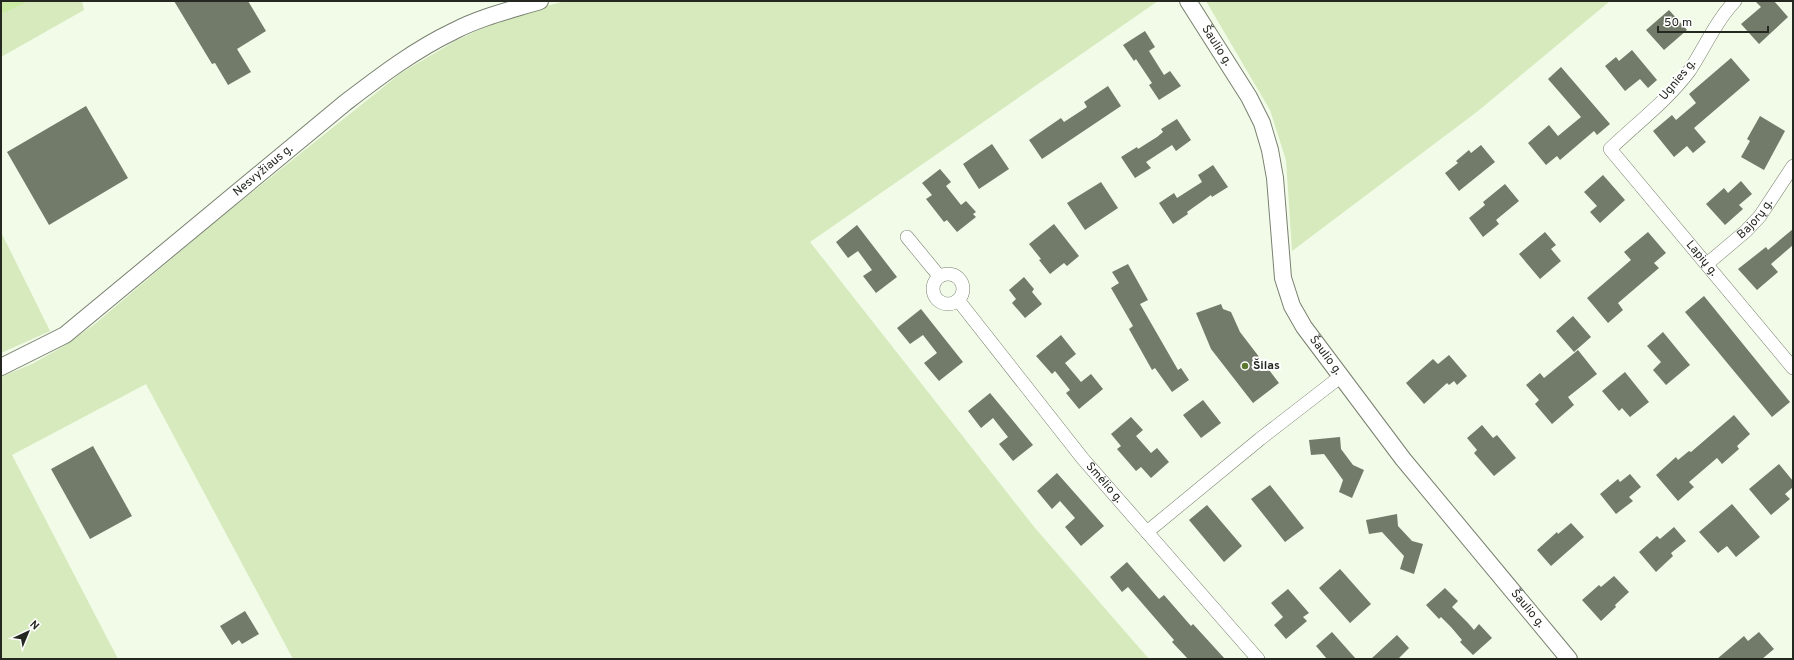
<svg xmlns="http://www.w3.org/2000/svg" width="1794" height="660" font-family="Overpass,sans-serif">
<rect width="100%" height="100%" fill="#f1fbe7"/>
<path fill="#d6eabd" d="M1,1H82L84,10L1,57Z
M565,1H1158L810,242L1035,528L1149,659H293L146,384L12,455L118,659H1V377L32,364L64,346L95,324L210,226L401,73L457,40L507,17Z
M1206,1H1610L1478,111L1292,251L1286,160L1270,110Z
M1,232L50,331L1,353Z"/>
<path fill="#cceba4" d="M1,1H29L1,14Z"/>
<path fill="#727a69" d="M174,1H248L266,31L237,49L251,72L228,85L215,63L212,64Z
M1755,1H1774L1788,17L1759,44L1741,24L1761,7Z
M1669,10L1687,30L1664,50L1646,30Z
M1145,31L1155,47L1149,51L1164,75L1170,71L1181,86L1159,100L1149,85L1152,83L1136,59L1134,61L1123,45Z
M1632,50L1657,80L1648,88L1640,79L1625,91L1605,66L1616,57L1619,61Z
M1731,58L1750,80L1694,128L1706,142L1693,153L1687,146L1674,157L1653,131L1672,115L1676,120L1696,103L1689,94Z
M1561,67L1610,124L1597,135L1594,131L1560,160L1557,156L1546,165L1528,143L1549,125L1558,136L1581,117L1548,79Z
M1108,86L1121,106L1042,159L1029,140L1061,118L1064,122L1087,107L1084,102Z
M86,106L128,178L49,225L7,152Z
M1760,116L1785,131L1764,170L1741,157L1750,141L1747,139Z
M1177,119L1191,140L1176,151L1172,145L1146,162L1151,168L1135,178L1121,157L1137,147L1138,149L1157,137L1163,132L1161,129Z
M992,144L1009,169L979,189L963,164Z
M1481,145L1495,162L1459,191L1445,173L1458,163L1456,161L1469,150L1471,153Z
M1213,165L1228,187L1212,197L1211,195L1187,212L1188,214L1173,224L1159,203L1174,193L1177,198L1202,182L1198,175Z
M940,169L951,182L946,186L961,205L966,201L976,212L973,214L976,217L957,232L947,220L944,222L926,199L932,195L922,183Z
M1603,175L1625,200L1600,223L1590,212L1597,206L1584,192Z
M1741,181L1752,194L1739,205L1743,209L1725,225L1706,204L1724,188L1728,193Z
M1101,182L1118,208L1085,230L1067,203Z
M1505,184L1519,201L1496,220L1499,224L1483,237L1469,218L1485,205L1483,202Z
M1054,224L1079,256L1067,266L1064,263L1050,274L1039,260L1041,259L1029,244Z
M857,225L897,277L876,293L863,276L872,270L858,251L848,258L836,242Z
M1793,229V245L1771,264L1778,272L1757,290L1738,269L1766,247L1768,250Z
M1545,232L1556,245L1551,249L1561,261L1540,279L1519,254Z
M1648,232L1666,253L1654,263L1659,268L1618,303L1623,310L1608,323L1587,298L1631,260L1624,252Z
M1128,264L1148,300L1140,304L1178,370L1181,368L1189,380L1172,392L1155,368L1152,370L1129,329L1133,326L1111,288L1119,283L1112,272Z
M1024,277L1034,289L1032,292L1042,304L1025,318L1012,303L1016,299L1009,290Z
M1704,296L1790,402L1772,417L1685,312Z
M1221,304L1223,309L1231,312L1240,332L1279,383L1253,403L1211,349L1196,313Z
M921,309L963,362L939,381L924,363L937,353L923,335L910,344L897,328Z
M1573,316L1591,337L1574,352L1556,331Z
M1663,332L1690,365L1666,385L1653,370L1661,362L1647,346Z
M1061,335L1076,354L1065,363L1081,382L1091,374L1103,389L1079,409L1066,393L1070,390L1055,371L1052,374L1036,356Z
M1578,350L1597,374L1568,397L1574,405L1552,424L1535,404L1539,400L1526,385L1540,373L1544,378Z
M1449,355L1467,376L1457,385L1454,381L1449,385L1447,383L1424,404L1406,383L1433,359L1438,364Z
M1625,372L1649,402L1630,417L1622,408L1619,411L1602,391Z
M990,393L1033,445L1013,461L999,444L1008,437L993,418L981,428L968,411Z
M1203,400L1221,423L1201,438L1183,415Z
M1734,415L1750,434L1737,446L1739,449L1722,464L1717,458L1689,482L1694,487L1678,501L1656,475L1676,457L1678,460L1689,451L1691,452Z
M1131,417L1143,430L1136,436L1151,453L1157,448L1169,462L1151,478L1141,467L1136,471L1117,449L1121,446L1111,434Z
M1482,425L1493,438L1497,435L1516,458L1494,476L1474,453L1477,450L1467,438Z
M1340,437L1341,449L1353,465L1364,470L1352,498L1339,492L1343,480L1324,454L1311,455L1309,440Z
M93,446L132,516L90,539L51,469Z
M1779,464L1793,481V487L1785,494L1790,499L1771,515L1749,489Z
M1057,473L1104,526L1081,546L1065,527L1075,518L1060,501L1052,509L1037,491Z
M1630,474L1641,487L1629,497L1633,501L1616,514L1600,494L1618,479L1620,482Z
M1270,485L1304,528L1285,542L1251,499Z
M1732,504L1760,537L1736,557L1727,546L1718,553L1699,532Z
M1207,505L1242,546L1224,562L1189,520Z
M1397,514L1398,526L1412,541L1423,544L1414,574L1400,569L1404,556L1382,532L1369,534L1366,520Z
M1571,523L1584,537L1551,566L1537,550L1557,532L1558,534Z
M1674,527L1686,541L1671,553L1673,556L1656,572L1639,552L1657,536L1660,539Z
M1127,562L1159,599L1164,595L1191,626L1193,624L1225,659H1188L1172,642L1174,640L1128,587L1122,592L1110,577Z
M1340,569L1371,604L1350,623L1319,588Z
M1614,576L1629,592L1615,605L1616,607L1601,621L1582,600L1599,585L1601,587Z
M1445,588L1458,601L1452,607L1468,623L1474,630L1479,624L1492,638L1473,655L1460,642L1462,640L1451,627L1441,617L1439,619L1426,605Z
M1288,589L1309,613L1303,617L1307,621L1286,639L1274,625L1283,617L1271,603Z
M245,611L259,634L242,644L239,640L232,645L220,626Z
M1332,632L1356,659H1327L1316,646Z
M1759,632L1774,649L1762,659H1717L1744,636L1748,641Z
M1397,635L1409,648L1398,659H1371Z"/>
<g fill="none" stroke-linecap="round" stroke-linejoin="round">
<defs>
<g id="minor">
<path id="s1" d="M1735,1C1716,21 1705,47 1690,70C1668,100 1636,124 1610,149L1793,368"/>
<path d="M907,237L939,276"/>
<path id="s2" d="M1707,264L1746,231L1760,216L1793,166"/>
<circle cx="948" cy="289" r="15"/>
<path id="s3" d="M958,300L1083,459L1258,659"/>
<path d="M1147,532L1260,439L1340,377"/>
</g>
<g id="tertiary">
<path id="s4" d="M1188,1L1249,97L1262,123L1270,150L1275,178L1283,278L1292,306L1304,327L1403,459L1569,659"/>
<path id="s5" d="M1,367L65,335L345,103C379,77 414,50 454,31C481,17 511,10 540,1"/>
</g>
</defs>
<use href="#minor" stroke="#78806f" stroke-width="14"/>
<use href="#tertiary" stroke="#78806f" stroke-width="18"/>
<use href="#minor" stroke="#fff" stroke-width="13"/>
<use href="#tertiary" stroke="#fff" stroke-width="16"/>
</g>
<circle fill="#5b782e" stroke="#fff" stroke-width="1.5" cx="1245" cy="366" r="4"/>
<g text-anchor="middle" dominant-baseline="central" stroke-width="4" stroke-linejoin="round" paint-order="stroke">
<g font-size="12" fill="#252821" stroke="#fff">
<text stroke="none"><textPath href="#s4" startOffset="53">Šaulio g.</textPath></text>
<text transform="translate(1678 80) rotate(-50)">Ugnies g.</text>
<text stroke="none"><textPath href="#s5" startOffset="329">Nesvyžiaus g.</textPath></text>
<text stroke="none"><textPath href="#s2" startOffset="66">Bajorų g.</textPath></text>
<text stroke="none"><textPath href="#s1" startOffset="338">Lapių g.</textPath></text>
<text stroke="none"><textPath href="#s4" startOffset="389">Šaulio g.</textPath></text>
<text stroke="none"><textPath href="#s3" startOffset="234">Smėlio g.</textPath></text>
<text stroke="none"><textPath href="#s4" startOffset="713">Šaulio g.</textPath></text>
</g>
<g font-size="12" font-weight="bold" fill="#252821" stroke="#fff" text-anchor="start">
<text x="1253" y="366">Šilas</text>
</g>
</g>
<rect width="1794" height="660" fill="none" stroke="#252821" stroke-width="4"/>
<g transform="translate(28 632) rotate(44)" stroke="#ffffff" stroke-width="3" paint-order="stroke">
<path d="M0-3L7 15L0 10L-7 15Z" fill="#252821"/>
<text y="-6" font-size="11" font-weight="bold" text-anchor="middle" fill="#252821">N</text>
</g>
<path d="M1658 26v6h110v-6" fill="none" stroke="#252821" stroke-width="2"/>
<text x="1664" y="26" font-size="12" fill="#252821" stroke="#ffffff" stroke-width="3" paint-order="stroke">50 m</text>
</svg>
